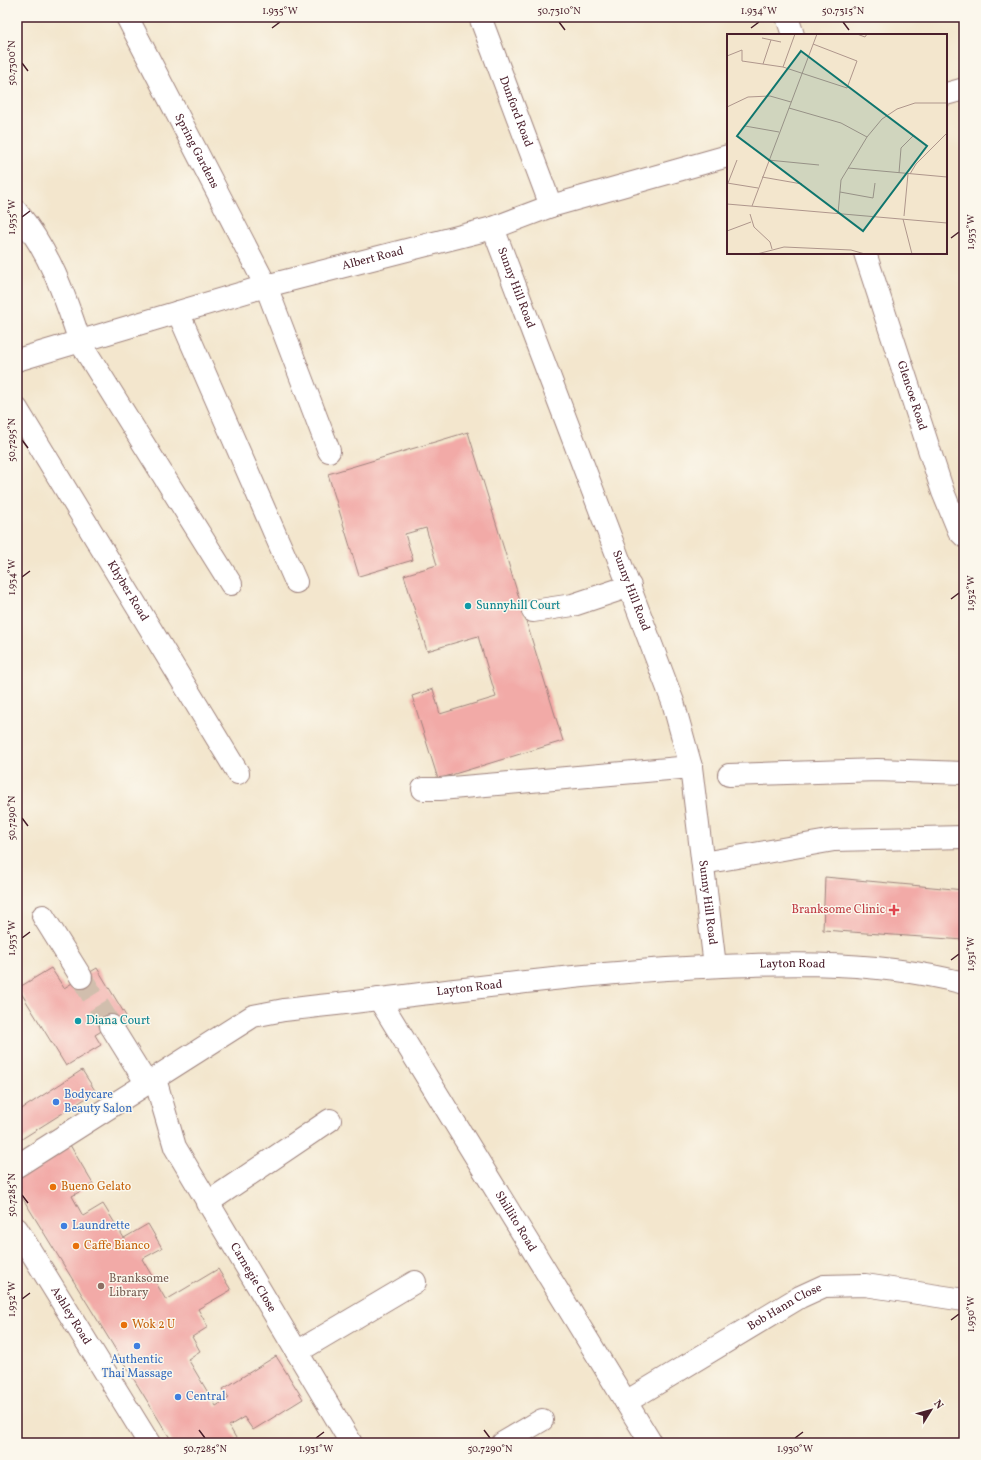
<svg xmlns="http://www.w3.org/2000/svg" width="981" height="1460" font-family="Vollkorn,serif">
<rect width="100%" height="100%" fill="#fbf7ec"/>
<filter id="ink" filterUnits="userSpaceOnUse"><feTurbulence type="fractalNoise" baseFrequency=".025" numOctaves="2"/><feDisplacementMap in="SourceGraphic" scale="8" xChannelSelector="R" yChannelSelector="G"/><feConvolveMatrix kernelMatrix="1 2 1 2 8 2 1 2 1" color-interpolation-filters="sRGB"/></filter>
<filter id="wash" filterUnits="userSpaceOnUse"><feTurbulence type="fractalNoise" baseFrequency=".012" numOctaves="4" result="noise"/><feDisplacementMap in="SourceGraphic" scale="16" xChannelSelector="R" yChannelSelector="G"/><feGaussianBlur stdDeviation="0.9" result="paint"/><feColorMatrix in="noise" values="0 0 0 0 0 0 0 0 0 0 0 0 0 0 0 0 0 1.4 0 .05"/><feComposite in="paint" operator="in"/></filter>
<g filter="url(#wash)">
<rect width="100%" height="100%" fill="#f3e6cd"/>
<g id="blocks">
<path fill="#f2aaa7" d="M468,432L563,741L438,779L412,696L433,689L440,714L496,697L478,636L427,651L404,575L437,565L426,528L405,534L413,560L359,576L328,474Z
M825,877L964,890V940L823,930Z
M51,968L64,988L97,968L126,1016L95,1035L101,1045L66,1066L18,988Z
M82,1070L96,1092L17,1142V1112Z
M70,1145L93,1184L72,1196L83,1216L103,1204L124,1238L148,1224L162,1248L142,1259L166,1300L218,1269L231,1290L198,1309L208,1327L192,1337L200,1351L188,1359L216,1406L229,1398L223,1389L276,1356L303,1399L253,1430L244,1417L229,1426L239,1443H173L17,1189L19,1174Z"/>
</g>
</g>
<g filter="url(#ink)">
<use href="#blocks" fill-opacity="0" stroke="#9e827c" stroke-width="1"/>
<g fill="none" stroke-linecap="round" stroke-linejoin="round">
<path stroke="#d1bead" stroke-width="22" stroke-dasharray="22 11" stroke-linecap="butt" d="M81,977L111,1026"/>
<defs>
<g id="minor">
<path id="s1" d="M127,17L266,286L329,451"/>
<path id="s2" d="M480,17L551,206"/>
<path d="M787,17L793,35"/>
<path d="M946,94L964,89"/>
<path d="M17,212C49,250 65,296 80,342L231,584"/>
<path id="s3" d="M493,228L673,702L691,767L715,966"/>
<path id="s4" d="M865,253L943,492L959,531L964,536"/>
<path d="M178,312L296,582"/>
<path id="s5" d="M17,360L266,286L493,228L551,206L728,156"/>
<path id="s6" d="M17,409L238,773"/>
<path d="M533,611L573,605L630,586"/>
<path d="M729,775L877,770L964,773"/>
<path d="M423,789H440L691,767"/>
<path d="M703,863L834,840L964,837"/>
<path d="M43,916L81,977"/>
<path id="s7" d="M379,999L651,1443"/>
<path d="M111,1026L147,1084"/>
<path id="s8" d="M155,1079L175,1147L297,1352L415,1282"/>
<path id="s9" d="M17,1166L253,1016L284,1010C412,996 539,978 667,969C766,963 867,958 964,983"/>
<path d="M207,1203L330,1120"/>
<path d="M297,1352L351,1443"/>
<path id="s10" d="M626,1402L800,1297L824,1286L865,1285L964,1300"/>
<path d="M503,1443L542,1420"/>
</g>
<g id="major">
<path id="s11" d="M17,1229L149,1443"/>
</g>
</defs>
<use href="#minor" stroke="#9e827c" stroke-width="24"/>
<use href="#major" stroke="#9e827c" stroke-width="24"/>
<use href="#minor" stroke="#fff" stroke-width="22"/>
<use href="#major" stroke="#fff" stroke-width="22"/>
</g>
</g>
<path fill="none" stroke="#4a1f2b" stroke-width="1.5" d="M559,22L565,30M843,22L849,30M272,28L280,22M751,28L759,22M22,63L28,71M22,217L30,211M951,238L959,232M22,440L28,448M22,577L30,571M951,599L959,593M22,818L28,826M22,938L30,932M951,960L959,954M22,1195L28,1203M22,1299L30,1293M951,1320L959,1314M199,1430L205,1438M484,1430L490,1438M316,1438L324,1432M795,1438L803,1432"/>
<g fill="#0f9aa8" stroke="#fbf7ec" stroke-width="1.5">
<circle cx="468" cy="606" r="4"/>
<circle cx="78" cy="1021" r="4"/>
</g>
<path fill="#e0444e" stroke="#fbf7ec" stroke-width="1.5" d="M892 904h4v4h4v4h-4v4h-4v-4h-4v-4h4z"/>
<g fill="#3f7fe0" stroke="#fbf7ec" stroke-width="1.5">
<circle cx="56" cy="1102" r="4"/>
<circle cx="64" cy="1226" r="4"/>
<circle cx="137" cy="1346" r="4"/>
<circle cx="178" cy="1397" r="4"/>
</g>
<g fill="#e8710a" stroke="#fbf7ec" stroke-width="1.5">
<circle cx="53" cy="1187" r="4"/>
<circle cx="76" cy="1246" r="4"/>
<circle cx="124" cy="1325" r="4"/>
</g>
<circle fill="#8d6e63" stroke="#fbf7ec" stroke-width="1.5" cx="101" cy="1286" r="4"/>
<g text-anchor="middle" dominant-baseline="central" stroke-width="3" stroke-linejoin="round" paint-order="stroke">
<g font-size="12" fill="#4a1f2b" stroke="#fbf7ec">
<text stroke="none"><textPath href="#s2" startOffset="101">Dunford Road</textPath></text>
<text stroke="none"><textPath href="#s1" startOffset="151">Spring Gardens</textPath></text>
<text stroke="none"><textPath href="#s5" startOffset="370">Albert Road</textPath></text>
<text stroke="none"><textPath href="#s3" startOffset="64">Sunny Hill Road</textPath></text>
<text stroke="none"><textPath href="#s4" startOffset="150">Glencoe Road</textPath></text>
<text stroke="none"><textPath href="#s3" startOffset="388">Sunny Hill Road</textPath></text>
<text stroke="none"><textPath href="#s6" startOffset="213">Khyber Road</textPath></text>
<text stroke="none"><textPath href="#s3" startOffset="711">Sunny Hill Road</textPath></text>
<text stroke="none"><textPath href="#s9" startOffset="822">Layton Road</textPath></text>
<text stroke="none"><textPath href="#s9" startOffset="498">Layton Road</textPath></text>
<text stroke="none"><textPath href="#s7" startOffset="261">Shillito Road</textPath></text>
<text stroke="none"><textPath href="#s8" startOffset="223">Carnegie Close</textPath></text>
<text stroke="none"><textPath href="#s10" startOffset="185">Bob Hann Close</textPath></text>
<text stroke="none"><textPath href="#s11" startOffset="102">Ashley Road</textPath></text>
</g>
<g font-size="12" fill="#0d838f" stroke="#fbf7ec" text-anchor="start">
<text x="476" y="606">Sunnyhill Court</text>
<text x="86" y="1021">Diana Court</text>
</g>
<g font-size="12" fill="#be3a42" stroke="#fbf7ec" text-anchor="end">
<text x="885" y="910">Branksome Clinic</text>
</g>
<g font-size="12" fill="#366cbe" stroke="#fbf7ec" text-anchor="start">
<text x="64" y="1095">Bodycare<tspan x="64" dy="14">Beauty Salon</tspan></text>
<text x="72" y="1226">Laundrette</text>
<text x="137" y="1360" text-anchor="middle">Authentic<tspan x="137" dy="14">Thai Massage</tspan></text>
<text x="186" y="1397">Central</text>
</g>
<g font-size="12" fill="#c56008" stroke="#fbf7ec" text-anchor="start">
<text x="61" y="1187">Bueno Gelato</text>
<text x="84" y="1246">Caffe Bianco</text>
<text x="132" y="1325">Wok 2 U</text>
</g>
<g font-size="12" fill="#785e54" stroke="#fbf7ec" text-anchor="start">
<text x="109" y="1279">Branksome<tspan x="109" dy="14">Library</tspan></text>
</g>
</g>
<g transform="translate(727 34)">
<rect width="220" height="220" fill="#f3e6cd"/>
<path fill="none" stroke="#af968c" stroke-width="1" d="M130,0L138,3L140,0M35,4L54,8M0,22L15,16V27L56,33L120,54L130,27L86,10M36,30L44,6M56,33L68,0M0,73L21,63L43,62L64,68M62,74L114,89L140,103M18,92L52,98M41,126L92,131M121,134L220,143M172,139L174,114L186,102M183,140L189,130L220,99M35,143L75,150M0,149L31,154M1,149L10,126M113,158L146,164L148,149M0,170L220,189M25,172L90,0M23,180L27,193L43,208L45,215M111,180L114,146L140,103L155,85L170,75L188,69H220M177,182L181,140M176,185L185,220M0,197L24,188M30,220L57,213L124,216L138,220"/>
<path fill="#0f766e" fill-opacity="0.15" stroke="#0f766e" stroke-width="2" d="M74,17L200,112L136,197L10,102Z"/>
<rect width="220" height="220" fill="none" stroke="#4a1f2b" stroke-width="2"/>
</g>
<rect width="981" height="1460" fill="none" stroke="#fbf7ec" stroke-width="44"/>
<g transform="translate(931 1410) rotate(53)" stroke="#fbf7ec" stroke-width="3" paint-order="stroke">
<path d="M0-3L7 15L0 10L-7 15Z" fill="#4a1f2b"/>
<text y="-6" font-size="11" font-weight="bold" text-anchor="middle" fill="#4a1f2b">N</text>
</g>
<rect x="22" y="22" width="937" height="1416" fill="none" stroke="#4a1f2b" stroke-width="1.5"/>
<g font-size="10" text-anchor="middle" fill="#4a1f2b">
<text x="280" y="14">1.935°W</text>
<text x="559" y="14">50.7310°N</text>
<text x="759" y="14">1.934°W</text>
<text x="843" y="14">50.7315°N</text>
<text transform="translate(11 63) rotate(-90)" y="4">50.7300°N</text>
<text transform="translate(11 217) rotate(-90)" y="4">1.935°W</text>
<text transform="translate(970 232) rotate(-90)" y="4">1.933°W</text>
<text transform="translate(11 440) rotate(-90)" y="4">50.7295°N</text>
<text transform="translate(11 577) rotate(-90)" y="4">1.934°W</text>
<text transform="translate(970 593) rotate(-90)" y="4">1.932°W</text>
<text transform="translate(11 818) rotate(-90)" y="4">50.7290°N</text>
<text transform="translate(11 938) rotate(-90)" y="4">1.933°W</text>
<text transform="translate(970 954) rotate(-90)" y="4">1.931°W</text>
<text transform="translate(11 1195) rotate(-90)" y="4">50.7285°N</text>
<text transform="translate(11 1299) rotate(-90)" y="4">1.932°W</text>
<text transform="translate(970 1314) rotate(-90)" y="4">1.930°W</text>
<text x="205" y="1452">50.7285°N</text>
<text x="316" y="1452">1.931°W</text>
<text x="490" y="1452">50.7290°N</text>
<text x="795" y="1452">1.930°W</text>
</g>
</svg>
